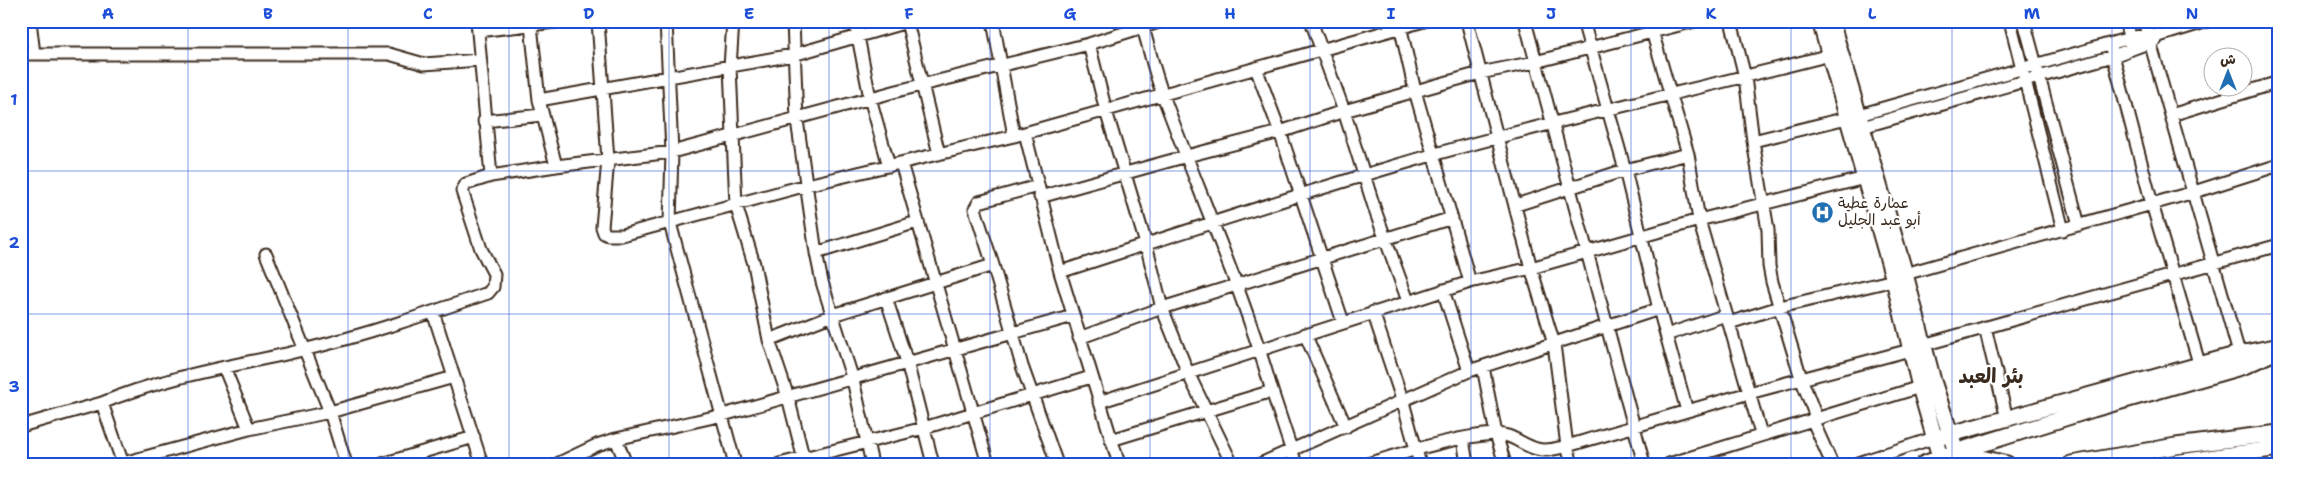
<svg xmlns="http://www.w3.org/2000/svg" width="2300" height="485" font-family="'Shantell Sans','Playpen Sans Arabic',sans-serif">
<rect width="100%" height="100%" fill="#fff"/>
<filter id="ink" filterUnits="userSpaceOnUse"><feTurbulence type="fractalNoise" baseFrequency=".02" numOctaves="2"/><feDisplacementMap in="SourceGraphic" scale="10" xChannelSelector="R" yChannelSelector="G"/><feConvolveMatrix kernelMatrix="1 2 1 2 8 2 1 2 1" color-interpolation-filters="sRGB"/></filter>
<g filter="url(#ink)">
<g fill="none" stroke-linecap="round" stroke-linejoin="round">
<defs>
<path id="street" d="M30,21L34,54
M598,21L608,160L602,227L604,233L608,235H622L807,185L1014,136L1424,21
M666,21L672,152L670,223L735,464
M733,21L730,67L736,205L754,264L769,340L788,397L805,464
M793,21L797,120L816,253
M855,21L870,98L889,166
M993,21L1014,136
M1311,21L1344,111L1376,213L1408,301
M1399,21L1415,91L1470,282
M1467,21L1531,268L1554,344L1567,446L1572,464
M1525,21L1644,464
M1583,21L1625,170L1659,309L1687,411
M1649,21L1688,154L1699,220L1761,434
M1731,21L1745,77L1753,141L1768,230L1769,266L1772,282L1801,378L1816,417
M2010,21L2063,230
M2024,21L2079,225
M2125,21L2131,44
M2144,21L2241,360
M531,25L539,100L556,166
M478,31L564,21
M1089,44L1106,111L1146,244L1162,308L1188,373L1232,464
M2110,44L2152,204L2202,373
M21,54H389L424,64L480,60
M1256,68L1280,132L1343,322
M539,100L793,55L907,22L939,154
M2171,115L2279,82
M484,121L542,115
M1855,129L2113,56L2156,40
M1025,133L1060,272L1119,464
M1753,141L1859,115L2130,38L2148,34L2162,35L2208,21
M901,163L988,464
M491,176L556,166L672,152L897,91L1089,44L1162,21
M1040,197L1187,156L1280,132L1344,111L1480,73L1535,62L1695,21
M1516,205L1625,170L1688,154
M266,254L330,412L346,464
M993,265L975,209L979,202L1038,186
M1060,272C1184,232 1307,191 1432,155C1564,118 1698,89 1830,55
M1905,274L2194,192L2279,165
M1443,290L1469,371
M886,298L907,362L933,464
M433,312L482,464
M1373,312L1403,402L1420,464
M1729,323L1780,307L1894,280
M1985,327L2007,419
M1305,334L1346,427
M1666,335L1726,315
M1079,338L1162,308L1452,218
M769,340L833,315L993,265L1022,366L1057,464
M1923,345L2279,245
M224,367L249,429
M1483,367L1496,434L1505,464
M1272,391L1296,464
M1099,402L1470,282L1531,268L1699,220L1865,178
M1812,419L1832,464
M21,426L102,403
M616,439L626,464
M1463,439L1467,464
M1111,440L1272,391C1243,291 1200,195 1164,98C1155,75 1150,51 1143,28
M123,463L249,429L330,412L454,377
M123,464L102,403C166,376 236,366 303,350C366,335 427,314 488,293L493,287L494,274L481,249L462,191L466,184L491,176L477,21
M382,464L474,437
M557,464L597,445L616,439L723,415L1073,316
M779,464L924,428L1091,377
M872,464L853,380L822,282L816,253L917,222
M1260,464L1469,371L1659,309
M1367,464C1408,452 1451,437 1494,434C1511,433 1522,445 1537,449C1547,452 1558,448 1567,446L1749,393L1910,350
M1669,464L1920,387
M1855,464L1934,438"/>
<path id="secondary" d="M1820,21L1894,280L1920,387L1940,457
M1831,21L1905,274L1933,381L1956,452L2007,464
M1940,437L2239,354L2275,347
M1924,464L1956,452L2093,409L2244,366L2279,350
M2071,464L2176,446L2279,433
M2167,464L2279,448"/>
</defs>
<use href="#street" stroke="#3b2a1e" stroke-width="15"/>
<use href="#secondary" stroke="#3b2a1e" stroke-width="19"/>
<use href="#street" stroke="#fff" stroke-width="11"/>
<use href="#secondary" stroke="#fff" stroke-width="15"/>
</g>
</g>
<path fill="none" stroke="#1d4ed8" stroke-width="1" stroke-opacity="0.55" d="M188,21V464M348,21V464M509,21V464M669,21V464M829,21V464M990,21V464M1150,21V464M1310,21V464M1471,21V464M1631,21V464M1791,21V464M1952,21V464M2112,21V464M21,171H2279M21,314H2279"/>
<defs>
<symbol id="hospital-disc" viewBox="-11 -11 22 22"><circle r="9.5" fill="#1f6fb2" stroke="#fff"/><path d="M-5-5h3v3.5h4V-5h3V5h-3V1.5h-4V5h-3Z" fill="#fff"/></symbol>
</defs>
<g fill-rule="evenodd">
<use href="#hospital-disc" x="1810" y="200" width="25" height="25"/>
</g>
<g text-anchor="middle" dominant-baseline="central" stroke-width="4.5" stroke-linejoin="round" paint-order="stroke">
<g font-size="15" fill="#3b2a1e" stroke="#fff" text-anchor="start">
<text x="1838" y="203">عمارة عطية<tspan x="1838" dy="17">أبو عبد الجليل</tspan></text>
</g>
<g font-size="20" font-weight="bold" fill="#3b2a1e" stroke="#fff">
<text x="1991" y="376">بئر العبد</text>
</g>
</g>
<rect width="2300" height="485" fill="none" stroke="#fff" stroke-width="55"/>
<g transform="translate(2228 72)"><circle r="24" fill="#ffffff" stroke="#b1aaa5"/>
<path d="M0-4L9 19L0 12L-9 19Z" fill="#1f6fb2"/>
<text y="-8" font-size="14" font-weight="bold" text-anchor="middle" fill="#3b2a1e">ش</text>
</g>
<rect x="28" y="28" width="2244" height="430" fill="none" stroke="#1d4ed8" stroke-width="2"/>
<g font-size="16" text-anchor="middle" font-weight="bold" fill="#1d4ed8">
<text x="108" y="19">A</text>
<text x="268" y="19">B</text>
<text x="428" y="19">C</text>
<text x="589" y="19">D</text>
<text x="749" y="19">E</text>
<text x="909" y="19">F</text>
<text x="1070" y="19">G</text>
<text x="1230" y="19">H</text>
<text x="1391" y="19">I</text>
<text x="1551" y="19">J</text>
<text x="1711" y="19">K</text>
<text x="1872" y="19">L</text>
<text x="2032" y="19">M</text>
<text x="2192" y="19">N</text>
<text x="14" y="105">1</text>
<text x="14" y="248">2</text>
<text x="14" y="392">3</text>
</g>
</svg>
